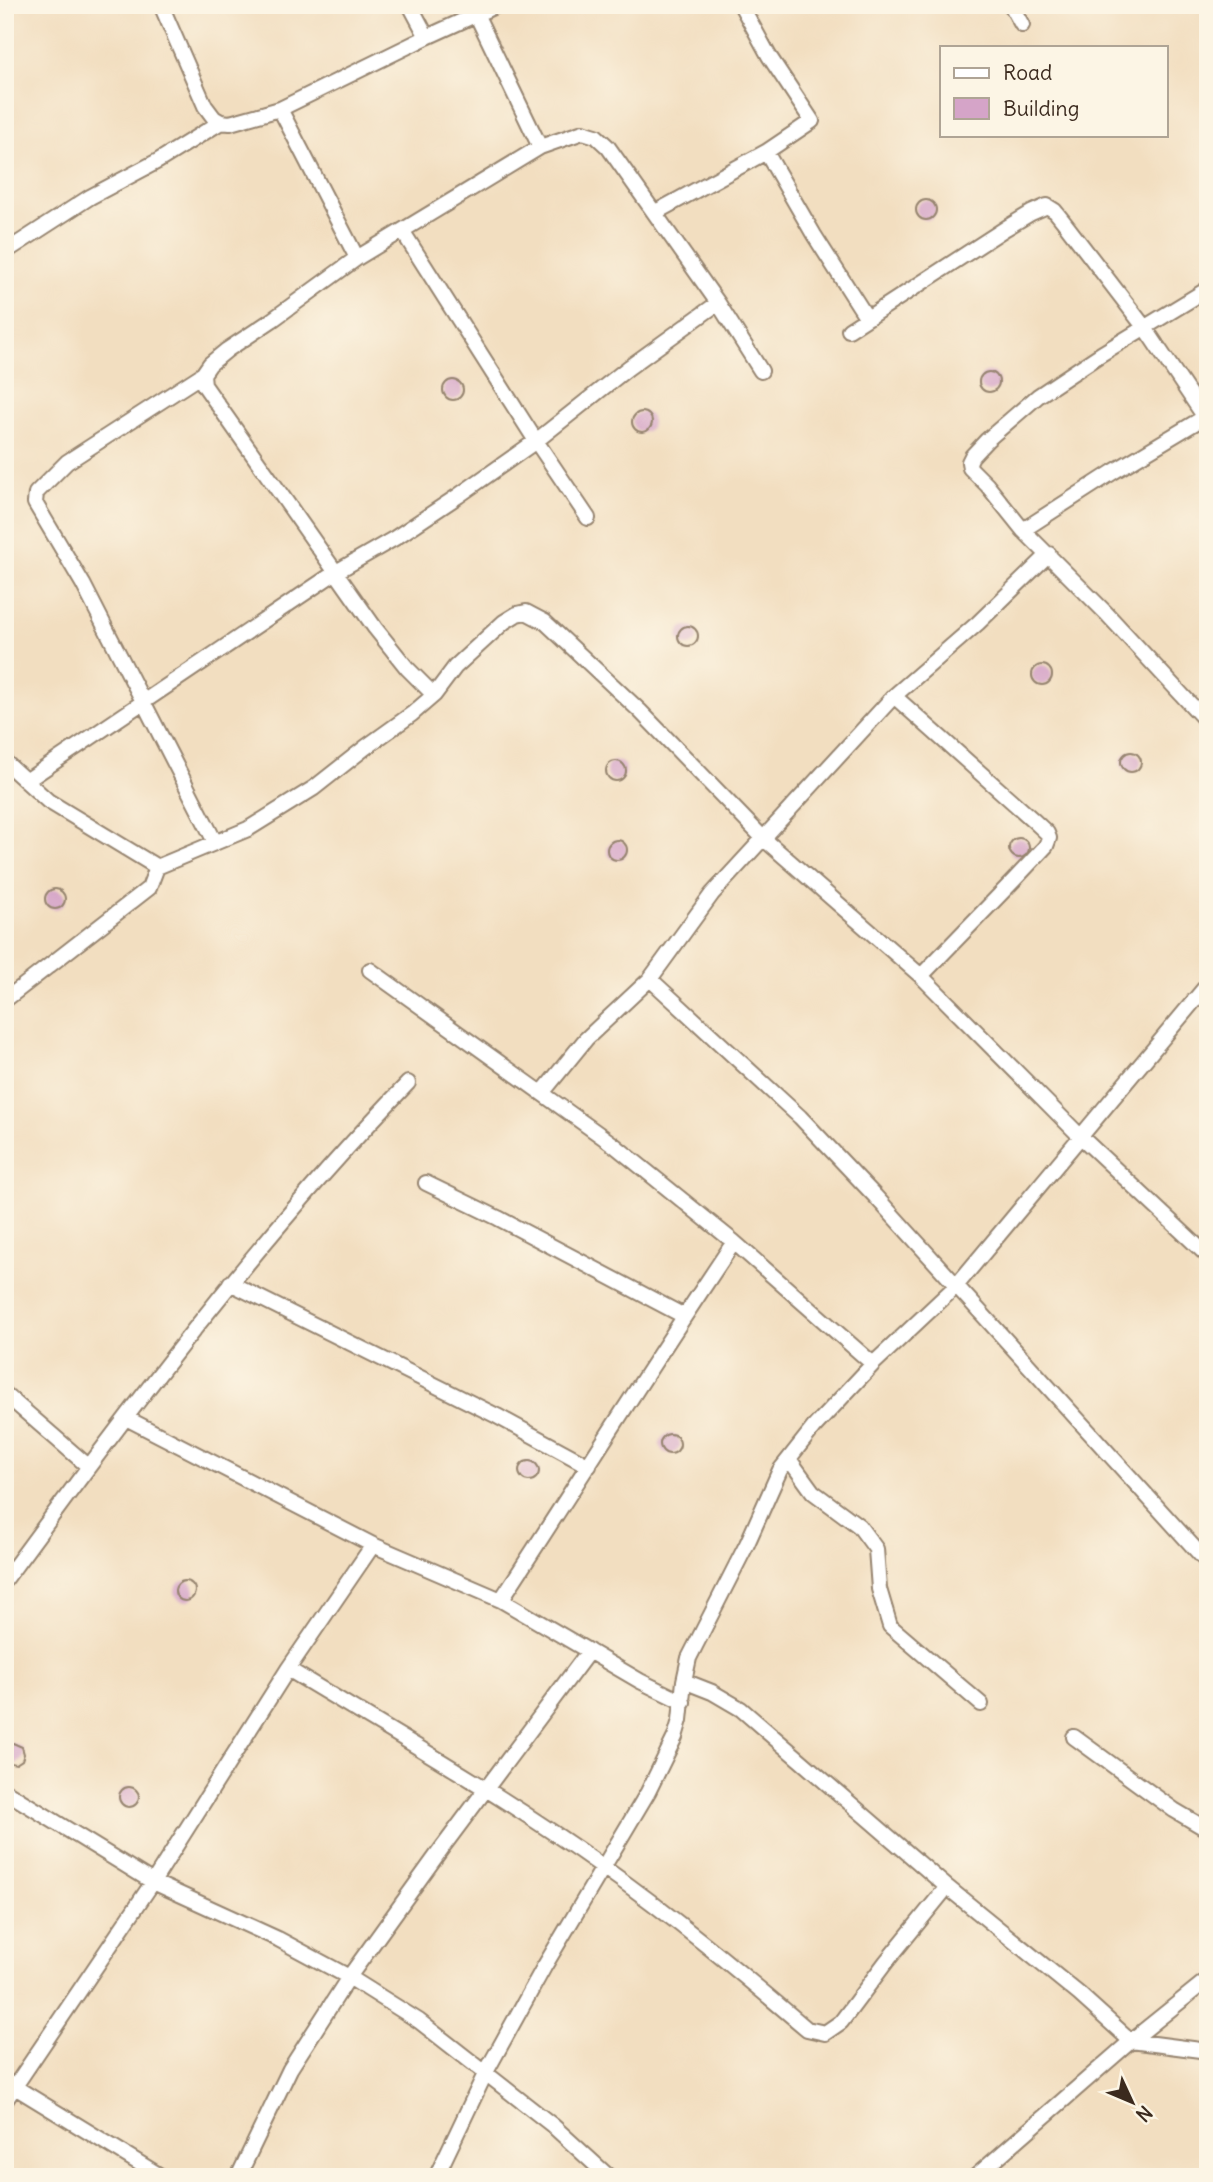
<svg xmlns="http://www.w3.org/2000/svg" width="1213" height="2182" font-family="Delius,sans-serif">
<rect width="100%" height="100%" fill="#fcf5e5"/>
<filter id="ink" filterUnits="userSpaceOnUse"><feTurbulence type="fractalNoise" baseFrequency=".0143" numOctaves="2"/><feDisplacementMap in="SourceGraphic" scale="14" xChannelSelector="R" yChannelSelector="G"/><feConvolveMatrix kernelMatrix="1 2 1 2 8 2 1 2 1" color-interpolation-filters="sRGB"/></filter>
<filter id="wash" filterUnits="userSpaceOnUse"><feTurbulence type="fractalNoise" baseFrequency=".00686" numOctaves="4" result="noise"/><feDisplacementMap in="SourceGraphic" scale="28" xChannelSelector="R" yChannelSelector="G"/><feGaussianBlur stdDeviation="1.57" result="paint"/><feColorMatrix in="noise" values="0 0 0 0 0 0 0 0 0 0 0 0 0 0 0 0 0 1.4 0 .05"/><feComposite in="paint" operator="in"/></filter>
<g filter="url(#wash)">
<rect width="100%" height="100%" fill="#f2dec0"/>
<g id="blocks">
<path fill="#d5a4c8" d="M916 210a10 10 0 1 1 20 0a10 10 0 1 1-20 0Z
M979 382a10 10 0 1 1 20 0a10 10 0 1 1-20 0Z
M443 390a10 10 0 1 1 20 0a10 10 0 1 1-20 0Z
M632 422a10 10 0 1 1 20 0a10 10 0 1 1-20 0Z
M678 636a10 10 0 1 1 20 0a10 10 0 1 1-20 0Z
M1032 675a10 10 0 1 1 20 0a10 10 0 1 1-20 0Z
M1121 762a10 10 0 1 1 20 0a10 10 0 1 1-20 0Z
M606 771a10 10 0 1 1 20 0a10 10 0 1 1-20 0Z
M1009 848a10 10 0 1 1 20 0a10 10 0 1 1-20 0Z
M607 850a10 10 0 1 1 20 0a10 10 0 1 1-20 0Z
M45 899a10 10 0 1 1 20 0a10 10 0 1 1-20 0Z
M660 1444a10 10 0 1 1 20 0a10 10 0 1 1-20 0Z
M519 1471a10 10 0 1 1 20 0a10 10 0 1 1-20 0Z
M175 1591a10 10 0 1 1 20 0a10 10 0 1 1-20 0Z
M13,1743L22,1747L24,1754L22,1760L16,1764L5,1762V1746Z
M119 1797a10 10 0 1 1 20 0a10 10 0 1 1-20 0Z"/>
</g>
</g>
<g filter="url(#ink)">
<use href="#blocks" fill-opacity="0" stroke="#96846f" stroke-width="2"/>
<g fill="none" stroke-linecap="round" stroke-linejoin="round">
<defs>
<path id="street" d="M161,5L205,106L214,118L221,122
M410,5L427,37
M1011,5L1022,25
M477,16L540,147
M280,109L357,258
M766,152L814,235L867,318
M656,212L766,152L812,121L769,56L741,5
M403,232L536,441L588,518
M5,252L90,197L158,161L221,122L230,123L280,109L427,37L497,5
M1208,289L1101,354L1038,396L987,440L972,456L969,462L970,468L987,485L1023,530L1106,613L1208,723
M849,330L1006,228L1031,213L1047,206L1055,211L1063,221L1145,328L1208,422
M203,374L204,385L211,395L375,628L407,668L434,695
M1023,530L1113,472L1208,415
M894,696L1033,820L1047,833L1049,838L1046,846L1014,880L921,976
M5,762L48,801L157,867
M26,781L336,572L395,538L458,496L536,441L628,368L718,303
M215,842L83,584L35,503L36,493L67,462L203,374L210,364L227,350L272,320L357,258L540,147L583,132L596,136L608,147L718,303L761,371
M370,970L614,1145L734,1242L873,1364
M650,979L800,1117L875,1196L1208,1563
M5,1000L149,888L157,867L248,829L314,788L366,747L412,714L434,695L455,667L504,622L517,614L526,612L545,622L640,711L764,839L921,976L1080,1136L1208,1256
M542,1093L586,1039L650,979L712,894L894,696L978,623L1049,554
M426,1183L498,1218L684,1316
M230,1283L497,1416L589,1466
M5,1394L88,1466
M126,1418L373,1545L501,1600L640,1681L683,1702
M789,1459L813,1492L859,1526L876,1549L879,1589L890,1626L981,1704
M5,1580C131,1408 259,1237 408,1083
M501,1600C579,1481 654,1360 734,1242
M288,1669C394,1733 502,1795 603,1867C674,1917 741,1973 807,2029L825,2033L841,2022L886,1962L947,1887
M684,1681L712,1692L741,1709L947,1887L1079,1994L1131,2041L1208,2051
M1074,1737L1174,1810L1208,1830
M5,1791L153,1882L278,1939L349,1977L419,2021L552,2125L609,2177
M5,2081L162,2177
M5,2101L153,1882L288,1669L373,1545
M238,2177L290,2069L349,1977L442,1848L589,1651
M436,2177L486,2072L544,1967L648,1792L675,1737L680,1720L684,1681L689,1658L747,1544L780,1470L814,1427L873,1364L956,1286L1208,984
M975,2177L1131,2041L1208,1979"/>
</defs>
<use href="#street" stroke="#96846f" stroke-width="18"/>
<use href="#street" stroke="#fff" stroke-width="14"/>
</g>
</g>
<rect width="1213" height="2182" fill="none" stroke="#fcf5e5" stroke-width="28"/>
<rect x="940" y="46" width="228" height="91" fill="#fcf5e5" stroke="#afa495" stroke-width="2"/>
<rect x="954" y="68" width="35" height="10" fill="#ffffff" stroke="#afa495" stroke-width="2"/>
<text x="1003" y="80" font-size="21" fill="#3b2a1e">Road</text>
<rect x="954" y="98" width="35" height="21" fill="#d5a4c8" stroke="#afa495" stroke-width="2"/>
<text x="1003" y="116" font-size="21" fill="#3b2a1e">Building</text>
<g transform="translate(1132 2102) rotate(134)" stroke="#fcf5e5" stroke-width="5" paint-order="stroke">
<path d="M0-5L12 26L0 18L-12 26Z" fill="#3b2a1e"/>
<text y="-10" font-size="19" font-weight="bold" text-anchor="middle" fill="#3b2a1e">N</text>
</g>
</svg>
